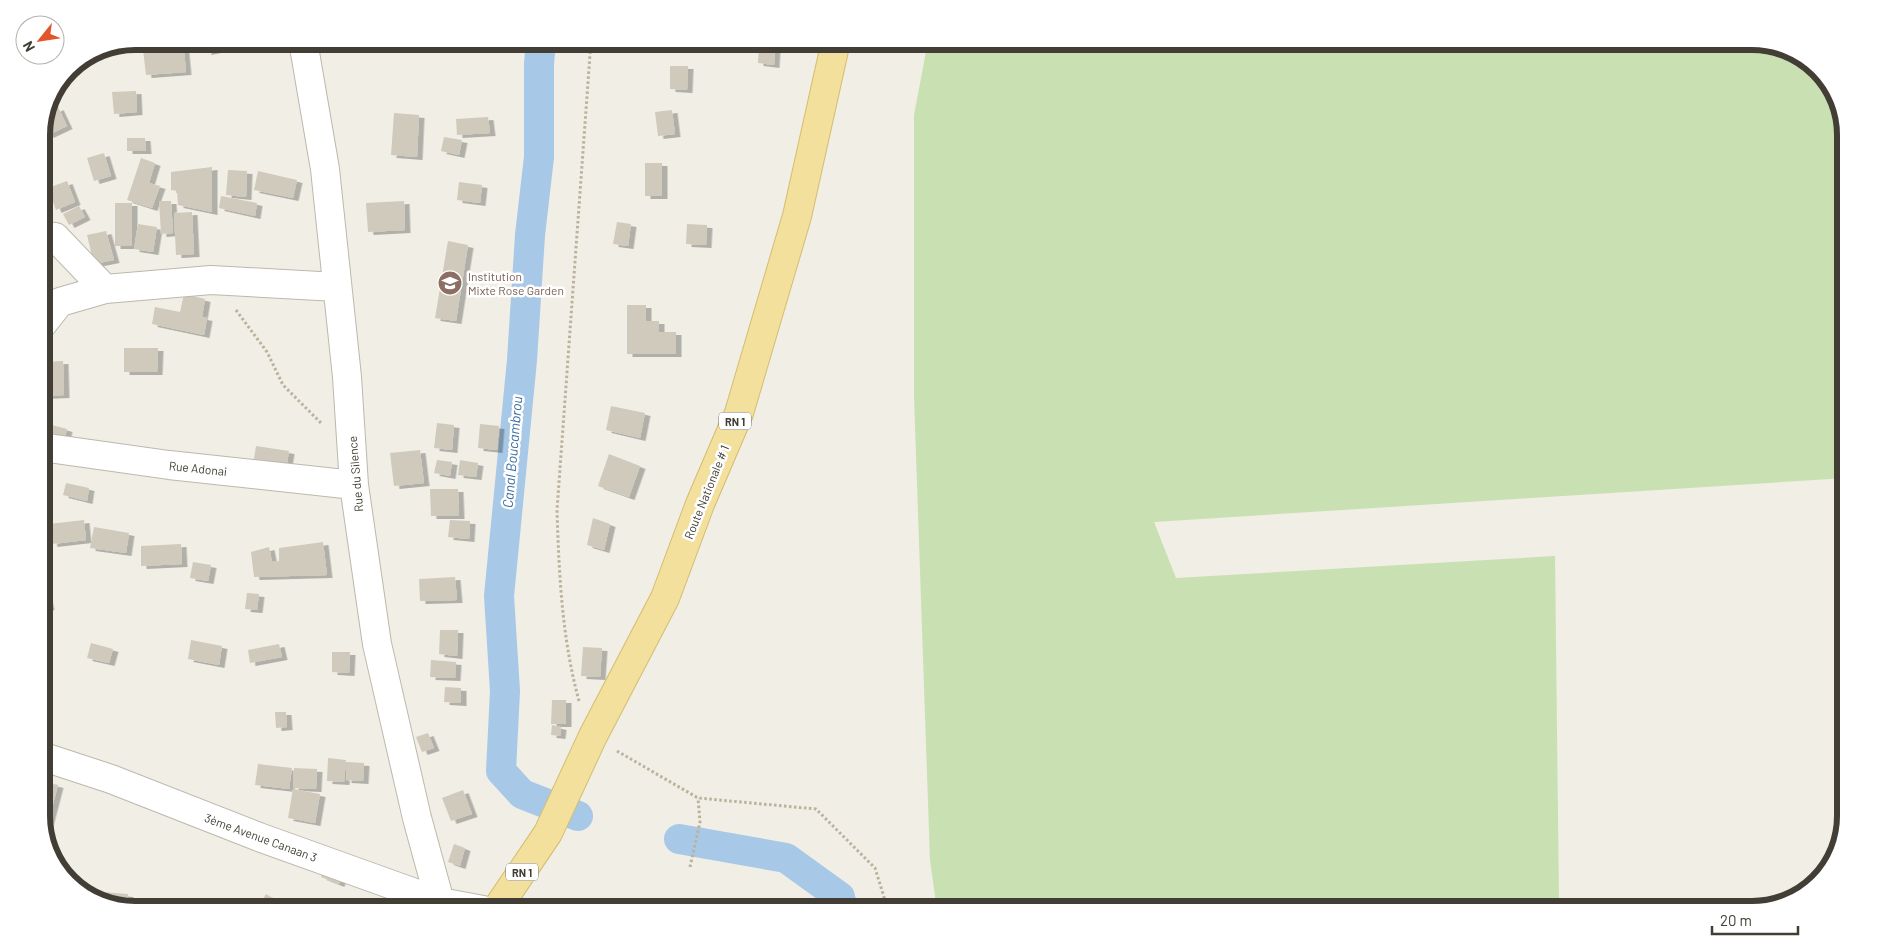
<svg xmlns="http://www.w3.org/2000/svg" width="1887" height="951" font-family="Barlow,sans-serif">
<defs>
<filter id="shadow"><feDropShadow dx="5.5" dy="3" stdDeviation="0" flood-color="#0004"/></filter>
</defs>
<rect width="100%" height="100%" fill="#f0eee5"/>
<path fill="#c8e0b2" d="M928,41H1752L1793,51L1830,83L1846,129V478L1154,522L1176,578L1555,556L1559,903L1562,910H937L930,860L914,396V115Z"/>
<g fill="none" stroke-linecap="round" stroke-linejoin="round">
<path stroke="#a8c8e7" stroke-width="30" d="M541,41L539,64V157L530,235L522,360L499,596L505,691L501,771L522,794L578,816
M679,839L786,858L840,897L843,910"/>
</g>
<path fill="#d0cabc" filter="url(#shadow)" d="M142,41H183L186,72L146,75Z
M204,41H230L231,47L206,52Z
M759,44L775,46L774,65L758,63Z
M670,66H688L687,90L670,89Z
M136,91L137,112L114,114L112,92Z
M58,107L67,126L48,135L43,125L50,111Z
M672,110L675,134L658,136L655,112Z
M394,113L419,115L417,157L391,155Z
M488,117L490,133L457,135L456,119Z
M444,137L462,140L459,155L441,151Z
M127,138H145L146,151H127Z
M104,153L111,176L94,181L87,158Z
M141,158L155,163L149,183L160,186L152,208L127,200Z
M645,163H662V196H645Z
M212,167V212L178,205L177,191L171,190V172Z
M228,170L247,171L246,197L226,195Z
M258,171L297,180L293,198L254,190Z
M67,181L75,202L56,210L48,188Z
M459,182L482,185L480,203L457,200Z
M221,196L257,203L255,216L219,208Z
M159,201H171L173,233L161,234Z
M404,201L405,230L368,232L366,203Z
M115,203H132V246H115Z
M79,206L85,217L69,225L63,214Z
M192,212L194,254L176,255L174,213Z
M617,222L631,224L628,246L613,244Z
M138,224L157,227L153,252L134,249Z
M687,224L707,225L706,245L686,244Z
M106,231L114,260L94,264L87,235Z
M448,241L468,245L456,321L435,318Z
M184,294L205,299L202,317L207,318L204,335L152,324L155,307L180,312Z
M627,305H646V321H659V332H676V354H627Z
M124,348H158L157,372H124Z
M63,361L64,395L41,396V362Z
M611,406L645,413L640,438L606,430Z
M44,423L67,429L63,446L41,440Z
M437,423L454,425L452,450L434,448Z
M480,424L499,426L497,450L478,448Z
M256,446L289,451L286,470L253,465Z
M420,450L424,483L394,486L390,453Z
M609,454L640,466L629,497L598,486Z
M437,460L452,462L450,476L434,473Z
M460,460L478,463L476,477L458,475Z
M66,483L89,488L87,501L63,495Z
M430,489H458L459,516H431Z
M593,518L610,524L604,550L587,545Z
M84,520L86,540L52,544L49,524Z
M450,520L470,521L469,539L448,537Z
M94,527L129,533L126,553L90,548Z
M323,542L327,575L254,577L251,552L269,547L272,562L279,561V548Z
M181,544L182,564L141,566V546Z
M193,562L211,565L208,581L190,578Z
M455,577L457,600L420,601L419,579Z
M45,589L49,607L41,609V590Z
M247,593L259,594L257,610L245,609Z
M440,630H458L457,656L439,654Z
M191,640L222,646L219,665L188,659Z
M91,643L113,649L109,663L87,658Z
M279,644L282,657L250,663L248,650Z
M583,647L602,648L600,677L581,676Z
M332,652H350L349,673L332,672Z
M431,660L456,662L455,678L430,677Z
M445,687L461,688V703L444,702Z
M552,700H566V724H551Z
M275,712H286L287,727L276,728Z
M552,725L561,727L560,736L551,735Z
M428,733L434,748L422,752L416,737Z
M328,758L346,760L344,782L327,781Z
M347,762L364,763L363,781L346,780Z
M258,764L292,768L289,789L255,785Z
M294,768L317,769L316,789L293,788Z
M41,781L58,785L46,831L44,830L41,822Z
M293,789L320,794L315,823L288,818Z
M463,790L472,814L451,821L442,798Z
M454,844L465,848L460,866L448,862Z
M323,870L341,877L339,884L321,877Z
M89,891L128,894L127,908L94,900L89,896Z
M266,894L293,910H257Z
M399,897L419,910H402L394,905Z"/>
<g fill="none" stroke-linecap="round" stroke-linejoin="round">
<defs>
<path id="minor" d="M303,41L325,169L347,377L354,485L377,644L417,818L440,902
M41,236L55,237L105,289
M41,326L60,302L105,289L211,280L337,287
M41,447L169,465L354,485
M41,756L111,779L259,837L440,902L483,910"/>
<path id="primary" d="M496,910L548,833L593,736L665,598L700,504L739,413L797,216L836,41"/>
</defs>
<use href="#minor" stroke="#bdb8ac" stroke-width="30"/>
<use href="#primary" stroke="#d4bd6f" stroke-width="30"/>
<path stroke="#bab29c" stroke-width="3" stroke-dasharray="2.5 2.5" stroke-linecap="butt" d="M236,310L267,352L283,385L321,423
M579,701C562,639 559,575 557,510L591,41
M617,751L698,798L816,809L875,868L888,910
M690,867L700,822L698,798"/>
<use href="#minor" stroke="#fff" stroke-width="28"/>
<use href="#primary" stroke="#f2e09c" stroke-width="28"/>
</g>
<defs>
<symbol id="school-disc" viewBox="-11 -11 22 22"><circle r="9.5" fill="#8d6e63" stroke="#fff"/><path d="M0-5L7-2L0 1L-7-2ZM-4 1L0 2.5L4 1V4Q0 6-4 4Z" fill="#fff"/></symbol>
</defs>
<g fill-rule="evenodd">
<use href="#school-disc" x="436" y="269" width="28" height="28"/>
</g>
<g text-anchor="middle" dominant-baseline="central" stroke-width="5" stroke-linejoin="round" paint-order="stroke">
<g fill="#fff" stroke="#7b7872" stroke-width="1">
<rect x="719" y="412.5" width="32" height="17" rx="4"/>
<rect x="506" y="863.5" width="32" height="17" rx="4"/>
</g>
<g font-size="11" font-weight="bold" fill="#423e35">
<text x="735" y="421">RN 1</text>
<text x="522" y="872">RN 1</text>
</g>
<g font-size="12" fill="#785e54" stroke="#fff" text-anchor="start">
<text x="468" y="276">Institution<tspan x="468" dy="14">Mixte Rose Garden</tspan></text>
</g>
<g font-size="12" fill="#423e35" stroke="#fff">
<text transform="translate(198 468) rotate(6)">Rue Adonai</text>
<text transform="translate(355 474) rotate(-95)">Rue du Silence</text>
<text transform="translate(706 492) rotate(-68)">Route Nationale # 1</text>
<text transform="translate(261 837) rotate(20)">3ème Avenue Canaan 3</text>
</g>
<g font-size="14" font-style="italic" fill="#3c6ea0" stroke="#fff">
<text transform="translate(512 452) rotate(-85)">Canal Boucambrou</text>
</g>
</g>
<path d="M0 0H1887V951H0ZM135 50H1752A85 85 0 0 1 1837 135V816A85 85 0 0 1 1752 901H135A85 85 0 0 1 50 816V135A85 85 0 0 1 135 50Z" fill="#fff" fill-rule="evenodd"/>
<path fill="none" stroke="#423e35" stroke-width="6" d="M135 50H1752A85 85 0 0 1 1837 135V816A85 85 0 0 1 1752 901H135A85 85 0 0 1 50 816V135A85 85 0 0 1 135 50Z"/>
<g transform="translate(40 40) rotate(240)"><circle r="24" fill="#ffffff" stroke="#b3b2ae"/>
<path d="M0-4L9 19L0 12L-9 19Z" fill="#e0552c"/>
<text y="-8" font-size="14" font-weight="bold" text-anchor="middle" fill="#423e35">N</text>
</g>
<path d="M1712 926v8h86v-8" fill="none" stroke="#423e35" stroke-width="2.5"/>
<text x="1720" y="926" font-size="15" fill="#423e35" stroke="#ffffff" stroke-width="4" paint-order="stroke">20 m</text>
</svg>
